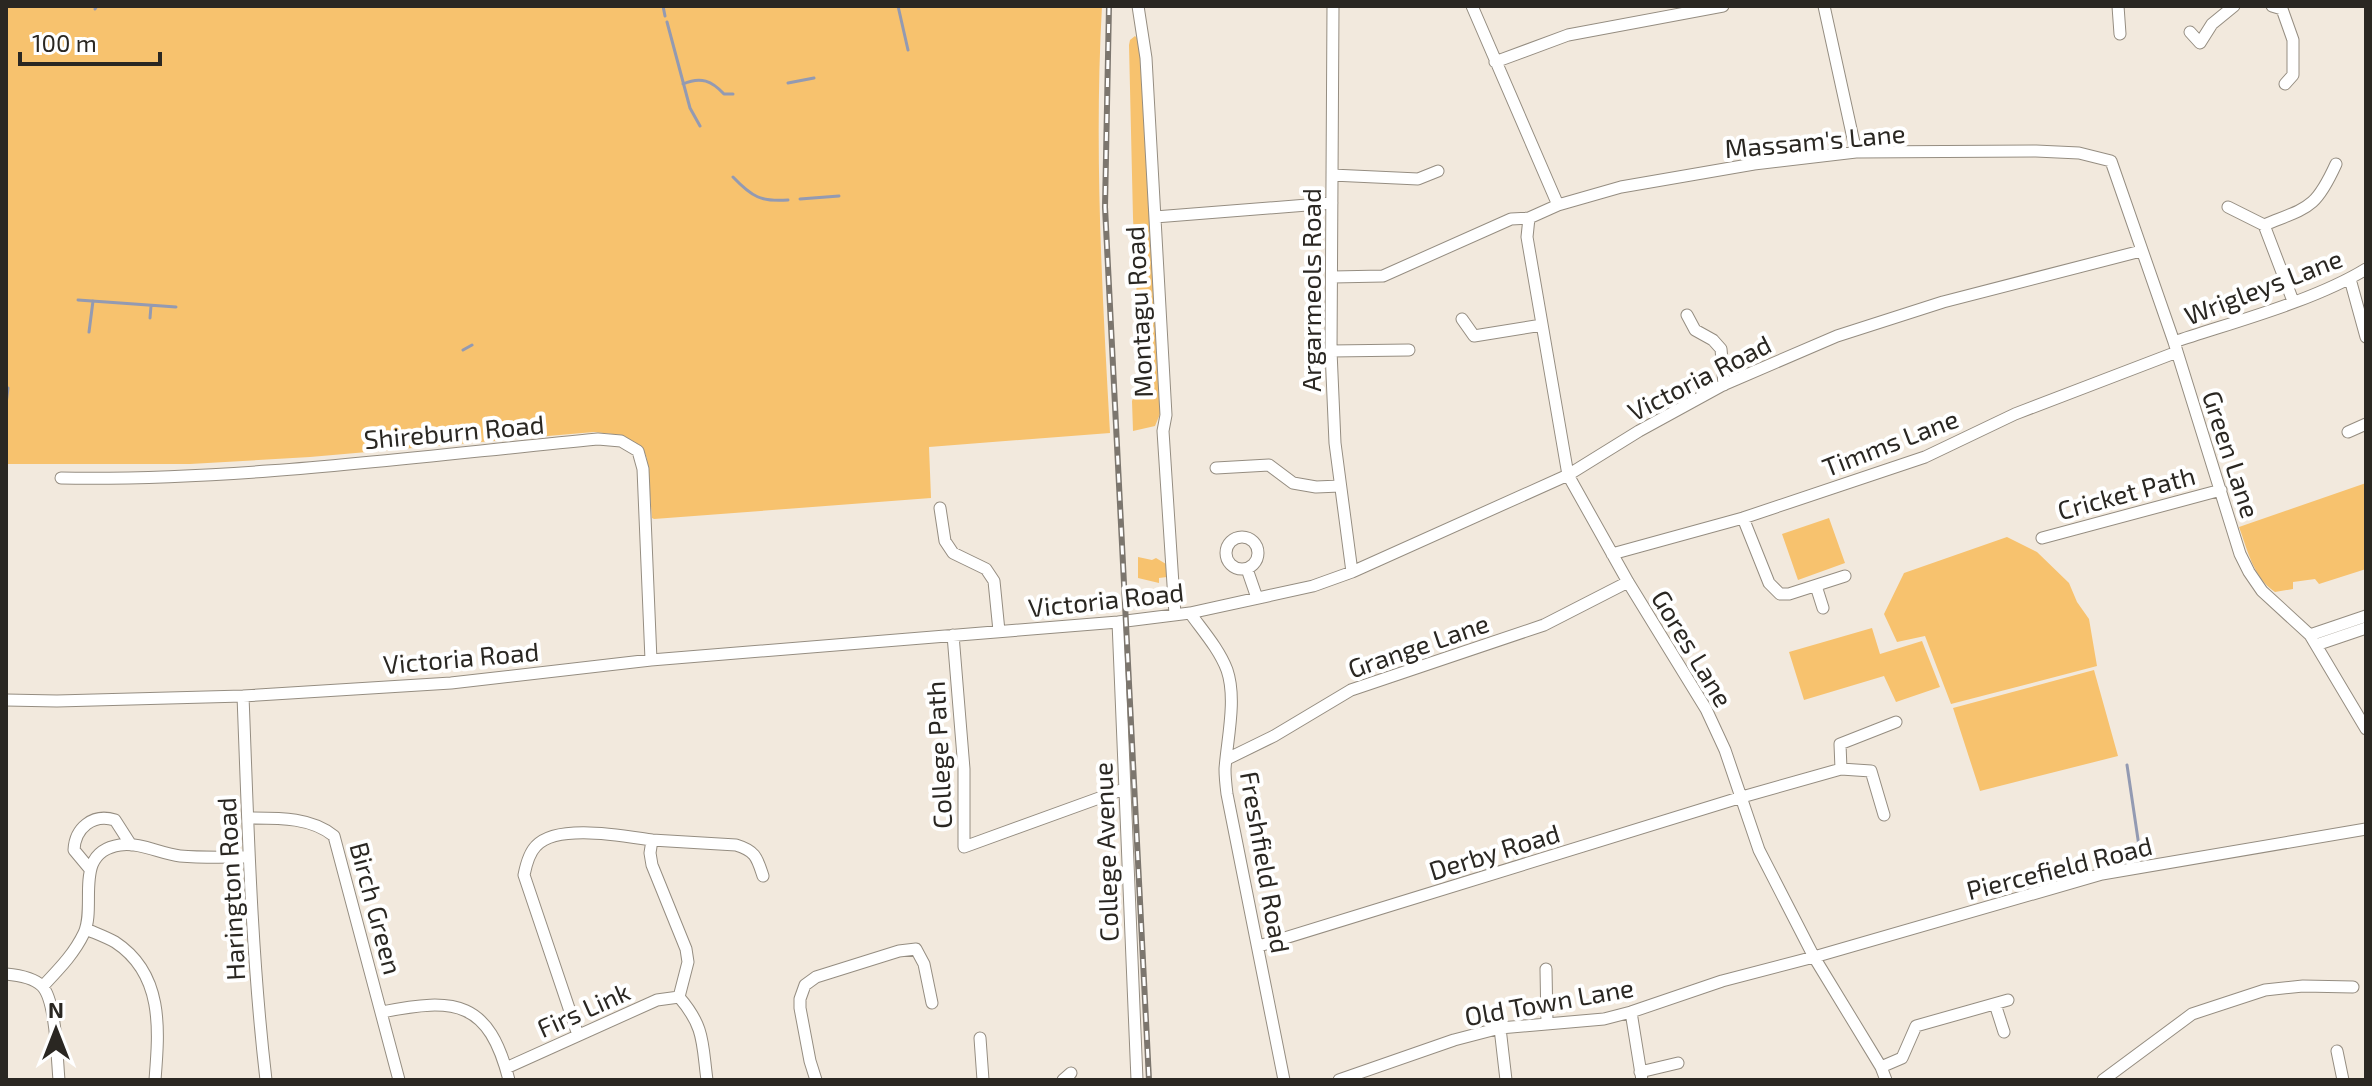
<svg xmlns="http://www.w3.org/2000/svg" width="2372" height="1086" font-family="'Exo 2',sans-serif">
<rect width="100%" height="100%" fill="#f2e9dd"/>
<path fill="#f7c26e" d="M6,6H1102C1094,149 1102,290 1110,433L929,447L931,498L654,519L652,518L647,459L643,448L622,435L594,432L310,457L190,464H6Z
M1135,36L1141,42L1165,402L1155,426L1133,431L1132,401L1138,386L1136,338L1138,319L1133,218L1129,45L1130,40Z
M2366,483V569L2319,584L2315,579L2293,582V589L2275,592C2253,577 2248,551 2239,527Z
M1829,518L1845,563L1798,580L1782,534Z
M2007,537L2037,552L2069,583L2077,602L2089,619L2097,666L1951,704L1925,636L1897,642L1884,614L1904,573Z
M1138,557L1152,560L1156,558L1166,564L1167,577L1159,578V583L1138,578Z
M1872,628L1880,654L1922,641L1940,687L1896,702L1884,676L1804,700L1789,652Z
M2094,670L2118,756L1980,791L1953,708Z"/>
<g fill="none" stroke-linecap="round" stroke-linejoin="round">
<path stroke="#939ab2" stroke-width="3" d="M663,6L665,16
M898,6L908,50
M95,9L97,6
M667,22L690,108L700,126
M788,83L814,78
M683,84C701,76 712,81 724,94H733
M733,177C752,197 761,202 788,200
M800,199L839,196
M78,300L176,307
M150,318L151,306
M89,332L93,301
M463,350L472,345
M6,404L8,388
M2127,765L2140,853"/>
<defs>
<path id="minor" d="M1138,6L1146,58L1166,415L1163,431L1175,615
M1333,6L1331,351L1335,443L1352,572
M1472,6L1558,205
M1824,6L1856,152
M2118,6L2120,34
M2272,6L2282,9L2293,40V75L2285,84
M2190,32L2200,43L2212,24L2234,6
M1495,62L1568,35L1723,6
M1332,175L1418,179L1438,171
M2228,207L2264,225L2293,301
M1155,217L1332,203
M1529,218L1527,237L1568,475L1628,582L1706,709L1725,750L1759,850L1814,957L1881,1067L1886,1080
M2264,225C2308,207 2315,210 2336,164
M1333,277L1383,276L1511,219L1529,218L1558,205L1621,187L1754,164L1856,152L2036,151L2079,153L2111,161L2174,342L2240,554L2249,572L2262,591L2310,635L2366,729
M2350,279L2366,337
M1687,315L1695,330L1713,340L1721,349L1724,385
M1462,319L1474,336L1542,325
M2174,342C2233,322 2314,301 2366,269
M1331,351L1409,350
M2348,432L2366,424
M1216,468L1269,465L1293,483L1316,487L1340,486
M61,478C240,481 420,456 598,439L621,441L638,451L643,469L651,660
M940,508L945,541L953,553L986,569L994,581L999,631
M1743,518L1769,583L1780,594H1789L1845,576
M1226 553a16 16 0 1 1 32 0a16 16 0 1 1-32 0Z
M2042,538L2221,490
M1612,554L1743,518L1925,457L2015,414L2177,352
M1247,569L1257,598
M1816,586L1823,608
M1190,613C1203,631 1219,649 1227,670C1237,699 1227,740 1225,769C1225,777 1226,786 1227,794L1284,1080
M1118,622L1137,1080
M953,635L964,769V847L1124,789
M2310,635L2366,616
M2316,645L2366,628
M243,696C248,824 251,952 266,1080
M6,700L57,701L243,696L451,683L651,660L1118,622L1190,613L1313,586L1352,572L1568,475L1639,431L1723,385L1837,336L1943,302L2141,251
M1227,759L1274,736L1351,690L1544,625L1628,582
M1841,769L1840,744L1896,722
M248,818C278,818 311,817 334,836L399,1080
M652,840L736,845C756,851 757,858 763,876
M89,868L74,850C75,828 93,813 115,820L131,845
M86,929C95,933 106,937 115,942C164,974 159,1030 155,1080
M1259,946L1742,797L1841,769L1871,771L1884,815
M1546,969L1547,1024
M6,974C17,975 34,978 42,986C56,1000 57,1059 59,1080
M43,986C59,969 74,954 84,933C97,905 72,852 120,845C140,842 161,854 180,856C203,858 226,857 248,857
M679,997C705,1027 702,1043 707,1080
M1995,1004L2004,1032
M382,1012C456,997 489,1001 509,1080
M1631,1012L1642,1080
M1500,1028L1506,1080
M578,1035L524,875C526,865 529,853 536,846C557,823 623,836 652,840L650,853L652,865L686,949L688,962L679,997
M980,1038L983,1080
M2337,1051L2343,1080
M1881,1067L1902,1058L1916,1026L2008,1000
M506,1068L657,1000L679,997
M1640,1072L1678,1063
M816,1080L810,1061L800,1008V999L805,985L816,977L832,972L899,951L916,949L924,964L932,1003
M1063,1080L1071,1073
M1339,1080L1454,1040L1500,1028L1604,1019L1631,1012L1722,981L1814,957L2102,874L2366,829
M2103,1080L2192,1014L2265,990L2303,986L2353,987"/>
</defs>
<use href="#minor" stroke="#958d81" stroke-width="13"/>
<use href="#minor" stroke="#fff" stroke-width="11"/>
<defs>
<path id="rail" d="M1109,6L1105,207L1149,1080"/>
</defs>
<use href="#rail" stroke="#7c766e" stroke-width="6"/>
<use href="#rail" stroke="#fff" stroke-width="3" stroke-dasharray="9" stroke-linecap="butt"/>
</g>
<g text-anchor="middle" dominant-baseline="central" stroke-width="8" stroke-linejoin="round" paint-order="stroke">
<g font-size="26" fill="#2a2722" stroke="#fff">
<text transform="translate(1815 140) rotate(-5)">Massam's Lane</text>
<text transform="translate(2263 286) rotate(-21)">Wrigleys Lane</text>
<text transform="translate(1310 290) rotate(-90)">Argarmeols Road</text>
<text transform="translate(1138 312) rotate(-93)">Montagu Road</text>
<text transform="translate(1699 377) rotate(-27)">Victoria Road</text>
<text transform="translate(454 431) rotate(-5)">Shireburn Road</text>
<text transform="translate(1890 442) rotate(-21)">Timms Lane</text>
<text transform="translate(2232 454) rotate(72)">Green Lane</text>
<text transform="translate(2126 492) rotate(-15)">Cricket Path</text>
<text transform="translate(1106 599) rotate(-6)">Victoria Road</text>
<text transform="translate(1418 645) rotate(-19)">Grange Lane</text>
<text transform="translate(1693 648) rotate(59)">Gores Lane</text>
<text transform="translate(461 657) rotate(-5)">Victoria Road</text>
<text transform="translate(938 755) rotate(-93)">College Path</text>
<text transform="translate(1494 851) rotate(-17)">Derby Road</text>
<text transform="translate(1105 852) rotate(-92)">College Avenue</text>
<text transform="translate(1266 862) rotate(80)">Freshfield Road</text>
<text transform="translate(2059 867) rotate(-14)">Piercefield Road</text>
<text transform="translate(230 889) rotate(-93)">Harington Road</text>
<text transform="translate(377 908) rotate(75)">Birch Green</text>
<text transform="translate(1549 1001) rotate(-10)">Old Town Lane</text>
<text transform="translate(583 1009) rotate(-24)">Firs Link</text>
</g>
</g>
<rect width="2372" height="1086" fill="none" stroke="#2a2722" stroke-width="16"/>
<g transform="translate(56 1030)" stroke="#ffffff" stroke-width="6" paint-order="stroke">
<path d="M0-6L14 30L0 20L-14 30Z" fill="#2a2722"/>
<text y="-12" font-size="22" font-weight="bold" text-anchor="middle" fill="#2a2722">N</text>
</g>
<path d="M20 52v12h140v-12" fill="none" stroke="#2a2722" stroke-width="4"/>
<text x="32" y="52" font-size="24" fill="#2a2722" stroke="#ffffff" stroke-width="6" paint-order="stroke">100 m</text>
</svg>
